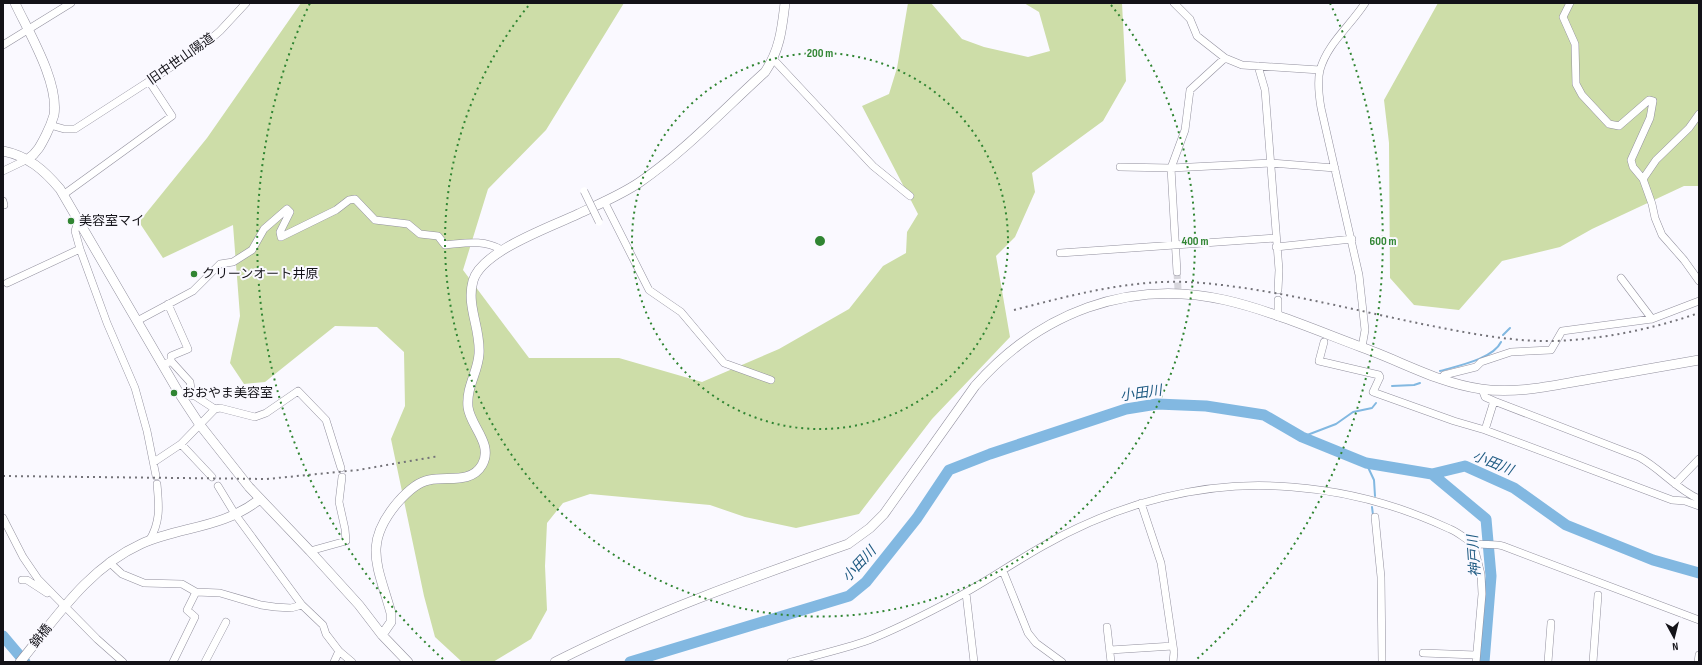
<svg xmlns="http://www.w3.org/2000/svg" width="1702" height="665" font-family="'Sofia Sans Condensed','Noto Sans JP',sans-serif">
<rect width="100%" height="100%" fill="#faf9ff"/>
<path fill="#cddda8" d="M301,3H624L546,130L488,189L463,270L529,358H619L702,382L779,349L849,309L883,266L906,253L907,232L918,214L862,106L889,94L897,68L908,3H931L962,39L984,47L1028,57L1050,51L1039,12L1024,3H1122L1126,81L1103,121L1032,173L1035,192L1015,237L996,256L1010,337L932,419L859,514L796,528L745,517L710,505L590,494L563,503L547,523L545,566L547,610L531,639L493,662L461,661L435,637L424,596L391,439L405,406L404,352L377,327L335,326L265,382L244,384L230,363L240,316L233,225L163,258L139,222L207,138Z
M1438,3H1699V186H1684L1592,229L1560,247L1502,261L1459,310L1414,305L1390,278L1389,143L1384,100Z"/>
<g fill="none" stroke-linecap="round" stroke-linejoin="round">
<path stroke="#82b8e1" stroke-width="2" d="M1503,335L1510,328
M1440,371C1457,366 1493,359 1501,342
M1392,386L1414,385L1420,383
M1302,437L1336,424L1353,412L1372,408L1376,403
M1366,463L1374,480L1375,496
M1372,507L1373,515"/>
<path stroke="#82b8e1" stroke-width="11" d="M1432,474L1486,519L1491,576L1484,662
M3,636L25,662
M630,662L849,596L866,582L917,518L949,470L990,454L1126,409L1157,404L1206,406L1264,415L1302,437L1366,463L1432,474L1465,466L1514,488L1566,525L1653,560L1699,573"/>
<path stroke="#d7d6dc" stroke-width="7" stroke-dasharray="7 3.5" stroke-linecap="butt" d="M1177,272L1178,289"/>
<defs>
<path id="minor" d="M1174,3L1190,19L1197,36L1225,58L1242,65L1320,70
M1570,3L1563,17L1575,44L1576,84L1582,95L1609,124L1619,126L1649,100L1653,101L1650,118L1631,160L1633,167L1643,179L1652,204L1655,218L1662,235L1684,260L1699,281
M3,45L71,3
M774,60L873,166L910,196
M1258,66L1265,90L1279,270L1278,290
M50,125L64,129H75L199,49L220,31L246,3
M1120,167L1171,168L1271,163L1335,168
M3,171L28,159
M1643,179L1656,160L1689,128L1699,114
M63,195L172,116L149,81
M3,201L4,205
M604,201L649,290L681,312L724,363L771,380
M78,221L75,231L80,249L107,323L135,388L147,431L156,476
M1276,247L1352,239
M1060,253L1276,238
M1177,272L1171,168L1185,130L1190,90L1225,58
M1621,278L1652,319
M7,283L80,249
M1278,317V300
M137,321L193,291L220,264L233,262L252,250L264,229L287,209L290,212L280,232L281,237L336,210L349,200L355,199L375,220L408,224L420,234L438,236L445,245C466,243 483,239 502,250
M1324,342L1319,361L1379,375L1380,377L1373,392L1454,421L1485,430
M1362,347L1365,330L1359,275L1321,108C1319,96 1317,82 1320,70C1327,44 1351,25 1365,3
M171,361L190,382L192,395
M163,365L171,361V356L188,349L168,304
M1441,379L1444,375L1476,367L1481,362L1511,352L1551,350L1562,331L1652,319L1699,301
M1482,389L1485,397L1494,401L1639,457C1661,469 1676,489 1699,499
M179,393L195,396L215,409
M1494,401L1485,430L1672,500L1685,501L1699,506
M181,444L212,477
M154,462L181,444L215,409L220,408L255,417L266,413L298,391L326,420L341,468
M1675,484L1699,459
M218,486L235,514L302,605L323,625L326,634L339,651L352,662
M1141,503L1161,563L1174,652L1173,662
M1375,517L1381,577L1382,662
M3,518L23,557L38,579L97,639L123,662
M149,541C161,522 159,505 157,484
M1473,543L1481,574L1482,594L1476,662
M310,551L346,541L345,529L339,502L342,477
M109,562L122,574L144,583L182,584L196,592L220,593L261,605L275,607L291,608L302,605
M1003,571L1028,633L1036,643L1062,662
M22,580H27L47,593
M966,593L974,662
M1107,627L1111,662
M1110,650L1173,646
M1423,653L1476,655
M173,662L195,617L187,610L196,592
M205,662L226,622
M334,662L339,651
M791,662C817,655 844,649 869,640C894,630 918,618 941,606C977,588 1009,565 1043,546C1118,503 1206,479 1292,487C1346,491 1401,506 1450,529C1458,532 1465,539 1473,543C1482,546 1494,543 1503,546L1699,620
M1548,662L1551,623
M1593,662L1598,595
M1698,662L1699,655"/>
<path id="tertiary" d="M15,3C29,33 59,82 54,115C52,122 49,129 46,135C41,145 37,153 28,159
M3,151C28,156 44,170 60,189L179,393L200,425L249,487L310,551L359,605L382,635L408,662
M382,635L391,622V613C378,566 362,544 398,502C406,493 417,482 429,480C448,476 471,484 482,465C494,444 470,426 468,407C466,387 478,372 479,354C481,329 466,306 473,281C481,251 551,227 578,214C599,204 621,195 640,182C685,151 725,108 765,72C780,50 782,28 785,3
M20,662C56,618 88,568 141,544C181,526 222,529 260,499
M555,662C649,614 748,579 848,544L870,528L884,514L975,386C1039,313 1129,278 1225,300C1269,310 1318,331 1361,347C1401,361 1438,383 1481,389C1516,394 1550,386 1585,380C1623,373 1661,367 1699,360"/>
</defs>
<use href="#minor" stroke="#92909e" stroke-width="8"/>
<use href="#tertiary" stroke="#92909e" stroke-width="10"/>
<use href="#minor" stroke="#fff" stroke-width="7"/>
<use href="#tertiary" stroke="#fff" stroke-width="9"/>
<path stroke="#747379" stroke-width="2" stroke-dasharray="2 4" stroke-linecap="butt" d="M1014,310C1076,294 1138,277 1203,283C1279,290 1353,310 1427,325C1468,333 1512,342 1555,341C1605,339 1652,329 1699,313
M3,476L267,479L358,470L439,456"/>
<defs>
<path id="minor-bridge" d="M584,191L599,222"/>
</defs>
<use href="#minor-bridge" stroke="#92909e" stroke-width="8" stroke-linecap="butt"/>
<use href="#minor-bridge" stroke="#fff" stroke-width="7"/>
</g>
<g fill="none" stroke="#308532" stroke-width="2" stroke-dasharray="2 4">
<circle cx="820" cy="241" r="188"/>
<path d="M1111 5A375 375 0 1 1 529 5"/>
<path d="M443 659A563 563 0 0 1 310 3M1330 3A563 563 0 0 1 1197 659"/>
</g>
<g fill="#308532" stroke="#faf9ff" stroke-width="1.5">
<circle cx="71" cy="221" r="4"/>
<circle cx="194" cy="274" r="4"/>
<circle cx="174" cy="393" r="4"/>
</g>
<g text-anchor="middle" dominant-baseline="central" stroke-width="4" stroke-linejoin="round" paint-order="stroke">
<g font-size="13" fill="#131218" stroke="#faf9ff">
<text transform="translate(181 59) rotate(-35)">旧中世山陽道</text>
<text transform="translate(41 636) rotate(-51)">錦橋</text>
</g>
<g font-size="13" fill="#131218" stroke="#faf9ff" text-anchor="start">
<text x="79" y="221">美容室マイ</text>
<text x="202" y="274">クリーンオート井原</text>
<text x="182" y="393">おおやま美容室</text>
</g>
<g font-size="14" font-style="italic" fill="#1e5a82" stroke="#faf9ff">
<text transform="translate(1141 393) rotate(-8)">小田川</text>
<text transform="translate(1493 463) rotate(22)">小田川</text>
<text transform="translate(1474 556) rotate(-94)">神戸川</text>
<text transform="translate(859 564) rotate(-47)">小田川</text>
</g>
</g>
<circle cx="820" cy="241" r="6" fill="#308532" stroke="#faf9ff" stroke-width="2"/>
<g font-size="12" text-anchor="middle" font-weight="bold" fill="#308532" stroke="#faf9ff" stroke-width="4" stroke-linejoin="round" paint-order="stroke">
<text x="820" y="57">200 m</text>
<text x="1195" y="245">400 m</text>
<text x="1383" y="245">600 m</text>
</g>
<rect width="1702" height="665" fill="none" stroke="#131218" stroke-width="8"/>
<g transform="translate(1674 637) rotate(173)" stroke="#faf9ff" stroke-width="3" paint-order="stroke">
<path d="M0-3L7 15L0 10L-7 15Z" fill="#131218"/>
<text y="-6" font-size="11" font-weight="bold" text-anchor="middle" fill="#131218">N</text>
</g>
</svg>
